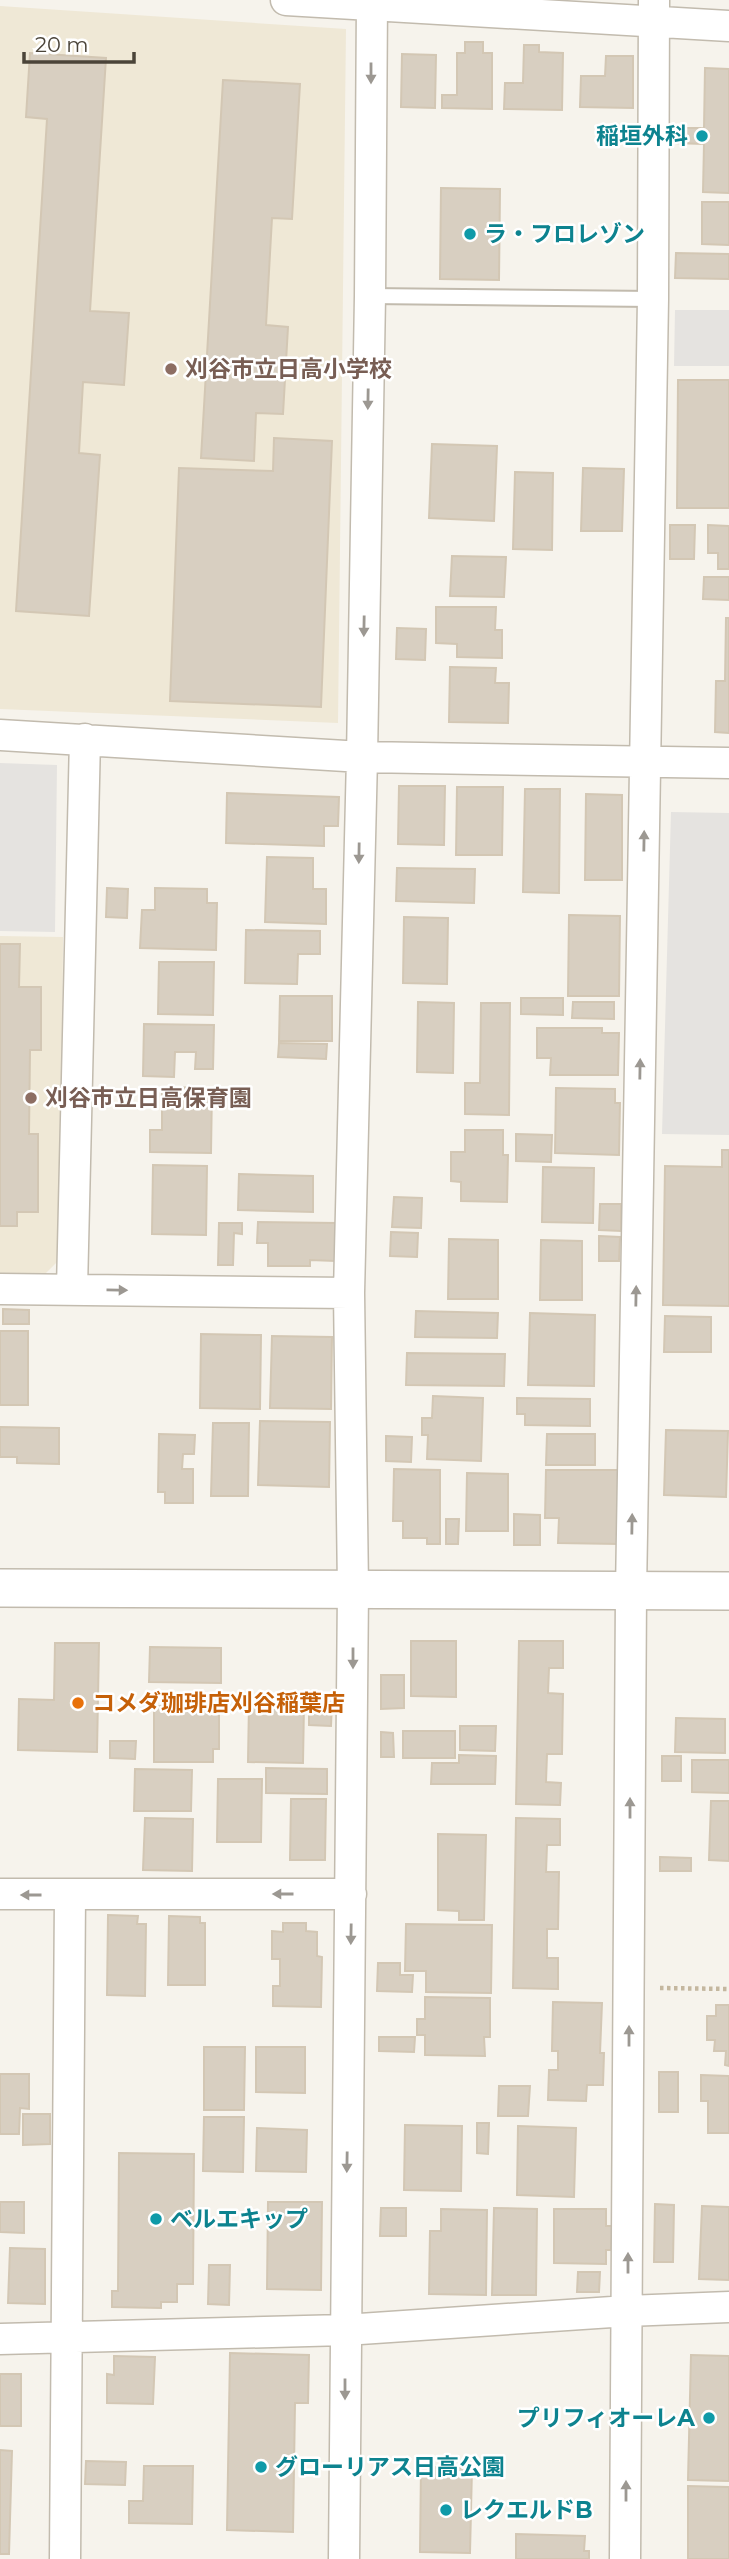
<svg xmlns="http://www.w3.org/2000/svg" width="729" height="2559" font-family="Montserrat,'Noto Sans JP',sans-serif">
<rect width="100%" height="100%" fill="#f6f3ec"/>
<path fill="#efe8d6" d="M0,6L346,29L338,723L0,709Z
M0,936L63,937L61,1258L45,1274L0,1273Z"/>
<path fill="#e5e3e0" d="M675,310H729V366H674Z
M0,763L57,765L55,932L0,931Z
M671,812L729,813V1135L662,1134Z"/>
<path fill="#d8cfc1" stroke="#d3c7b4" stroke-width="2" d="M465,42H483V53H492V109L442,108V95H457V53H465Z
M524,45H539V52L563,53L562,110L504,109L505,83H523Z
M30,53L106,58L90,311L129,313L124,385L83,382L79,453L100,455L89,616L16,611L47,119L26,117Z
M402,54L436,55L435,108L401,107Z
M606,56H633V108L580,107L581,76H605Z
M705,68L729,69V193L703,192L704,144L674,143L675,128H704Z
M223,80L300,84L292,219L272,218L266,325L288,327L283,414L256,413L254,461L201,458Z
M441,188L500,189L499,280L440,279Z
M702,202H729V245L702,244Z
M676,253L729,254V279L675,278Z
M678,380H729V508H677Z
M274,438L332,441L321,707L170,701L179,468L273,471Z
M432,444L497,446L494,521L429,518Z
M583,468L624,469L622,531H581Z
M515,472L553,473L552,550L513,549Z
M670,525H695L694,559H670Z
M708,525L729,526V569H718V553H708Z
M452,556L506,557L504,597L450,596Z
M704,577H729V600L703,599Z
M436,607H496L495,630H502V658L457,657V644L436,643Z
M726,618H729V733L715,732L716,681H725Z
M397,628L426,629L425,660L396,659Z
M450,667L496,668L495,683H509L508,723L449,722Z
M399,786H445L444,845L398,844Z
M457,787H503L502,855H456Z
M525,789H560L559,893L523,892Z
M227,793L339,797L338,826H324V846L226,843Z
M586,794L622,795V880H585Z
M267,857L313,858V889H326V924L265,922Z
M397,868L475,869L474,903L396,901Z
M107,888L128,889L127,918L106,917Z
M155,888L207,889V903H217L216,950L140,948L142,910H155Z
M569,915L620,916L619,996H568Z
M404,917L448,918L447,984L403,983Z
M246,930L320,931V954H298L297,984L245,983Z
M0,944H20L19,987H41V1050H30L29,1134H38V1212H17V1226H0Z
M159,962H214L213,1015L158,1014Z
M280,996H332V1041H279Z
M521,998H563V1015L521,1014Z
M418,1002L454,1003L453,1073L417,1072Z
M573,1002H614V1019L572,1018Z
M481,1003H510L509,1115L465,1114V1083H480Z
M144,1024L214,1025L213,1069H195L196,1052H175L174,1077L143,1076Z
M537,1028H602V1033H619L618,1075H550L551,1058H537Z
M279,1043L327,1044L326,1059L278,1057Z
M162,1087L212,1088L211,1153L150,1152V1130H162Z
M556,1088L615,1089V1103H620L619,1155L555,1153Z
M465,1130H503V1155H508L507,1202L461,1201V1182L451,1181V1152H465Z
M516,1134L552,1135L551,1162L516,1161Z
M722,1150H729V1306L663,1305L665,1166L722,1167Z
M153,1165L207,1166L206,1235L152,1234Z
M543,1167L594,1168L593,1223L542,1222Z
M239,1174L313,1176V1212L238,1210Z
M394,1197L422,1198L421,1228L392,1227Z
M600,1204H621V1231L599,1230Z
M258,1222L336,1223L335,1261L310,1260V1266H268V1243H257Z
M219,1223H242V1234L234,1233L233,1265H218Z
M391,1232L418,1233L417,1257L390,1256Z
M599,1236L620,1237L619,1261H599Z
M449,1239L498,1240V1299H448Z
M541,1240L582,1241V1300H540Z
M3,1309L29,1310V1324H3Z
M416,1311L498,1313L497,1338L415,1337Z
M530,1313L595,1315L594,1386L528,1385Z
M665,1316L711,1317V1352H664Z
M0,1331H28V1405H0Z
M201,1334L261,1335L260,1409L200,1408Z
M272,1336L332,1337L331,1409L270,1408Z
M407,1353L505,1354L504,1386L406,1385Z
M433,1396L483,1398L481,1461L427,1459L428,1435H422V1418H432Z
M517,1398L590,1399V1426L525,1425V1414H517Z
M260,1421L330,1422L329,1487L258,1485Z
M213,1423H249L248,1496H211Z
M0,1427L59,1428V1464L17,1463V1457H0Z
M666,1430L728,1431L726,1497L664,1495Z
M159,1434L195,1435L194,1454H183L182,1469H193V1503H165V1492H158Z
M547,1434H595V1465H546Z
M386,1436L412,1437L411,1462L386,1461Z
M394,1469L440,1470V1544H427V1538H403V1521H393Z
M546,1470H619V1544L558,1543L559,1518H545Z
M467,1473L508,1474V1531H466Z
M514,1514L540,1515V1545H514Z
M446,1519H459L458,1544H446Z
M411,1641H456V1697L411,1696Z
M519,1641H563V1668H549L548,1693L563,1694L562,1754H547L546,1782L561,1783L560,1805L516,1804Z
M55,1643H99L97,1752L18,1750L19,1699L54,1700Z
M150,1647L221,1648V1683L149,1682Z
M381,1675H404V1708L381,1709Z
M309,1702H332L331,1726L309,1725Z
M249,1703L304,1704L303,1763L248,1762Z
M154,1706L219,1707V1749H213V1762H154Z
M676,1718L725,1719V1753L675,1752Z
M460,1726H496L495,1751L460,1750Z
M403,1731H455V1758H403Z
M381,1732L393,1733L394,1757H381Z
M110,1741H136L135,1759L110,1758Z
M459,1755L496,1756L495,1784H431L432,1763H459Z
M662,1756H681V1781H662Z
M692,1760H729V1793L692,1792Z
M266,1768L327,1769V1794L266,1793Z
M135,1769L192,1770L191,1811H134Z
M218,1779H262L261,1842H217Z
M291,1799H326L325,1860H290Z
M711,1801H729V1861L709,1860Z
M145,1818L193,1819L192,1871L143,1870Z
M516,1818L560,1819V1845H547L546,1872H559L558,1929H547V1958H558V1989L513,1988Z
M438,1834L486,1835L484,1920H459V1911L438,1910Z
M660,1857L691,1858V1871H660Z
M108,1915L138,1916L137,1924H146L145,1996L107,1995Z
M169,1916L200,1917V1923H205V1985H168Z
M283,1923H306V1931L317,1932V1956L322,1957L321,2007L273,2006V1986H280V1959H272V1931L283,1932Z
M406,1924L492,1925L491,1993L426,1992V1971H405Z
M378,1963H400V1975H413L412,1992L377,1991Z
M425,1997L490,1998V2037H484L485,2056L425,2055V2035H417V2019H425Z
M553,2002L602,2003L600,2053H604L603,2085H587L586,2101L548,2100L549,2070H558V2051H552Z
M716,2005H729V2066L725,2065L726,2051H714L715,2040H707V2016H716Z
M379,2037H415L414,2052L379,2051Z
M204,2047H245L244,2110H204Z
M256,2047H305V2093L256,2092Z
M659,2072H678V2112H659Z
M0,2074H29V2109L20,2108L19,2134H0Z
M701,2075L729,2076V2133H708V2101H701Z
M499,2086H530L528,2116H498Z
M23,2114H50V2144L23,2145Z
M204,2117H244L243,2172L203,2171Z
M477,2123H489L488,2154L477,2153Z
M405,2125L462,2126L461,2191L404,2190Z
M518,2126L576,2128L574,2197L517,2195Z
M257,2128L307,2130L306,2172L256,2171Z
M119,2153L194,2154L193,2284H177V2302H161V2308L112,2307V2291H118Z
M0,2202H24V2233L0,2232Z
M268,2202H322L321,2290L267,2289Z
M655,2204L674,2205L673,2262H654Z
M702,2206L729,2207V2280L699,2279Z
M381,2208H406V2236H380Z
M494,2208L537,2209L536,2295H492Z
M441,2209L487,2210L486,2295L429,2294L430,2231H441Z
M554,2209H606V2226H612L611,2250H606V2264L554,2263Z
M10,2248L45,2249V2304L8,2303Z
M209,2265H230L229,2305L208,2304Z
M578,2272H600L599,2292H577Z
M230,2353L309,2355L308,2403H295L293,2532L227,2530Z
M691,2355L729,2356V2481L688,2480Z
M114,2356L155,2357L153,2404L107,2403V2374L114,2375Z
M0,2374H21V2426H0Z
M0,2450L12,2451L9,2554H0Z
M86,2461L126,2462L125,2485L85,2484Z
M144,2466H193L192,2524L129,2523V2501H143Z
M421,2467L472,2468L470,2553L420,2552Z
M688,2486L729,2487V2559H688Z
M516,2534L585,2536L584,2551H589V2559H516Z"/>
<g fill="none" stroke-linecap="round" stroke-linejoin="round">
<defs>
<path id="service" d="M370,296L653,299"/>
<path id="minor" d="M286,0L729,26
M0,735L362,757L729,763
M0,1289L349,1293
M72,1289L85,739
M0,1894H351
M0,2339L345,2330L627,2311L729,2307
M65,2559L70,1895
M344,2559L353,1589L349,1293L362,757L370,296L372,0
M625,2559L631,1592L653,299L654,0"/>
<path id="tertiary" d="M0,1588L729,1591"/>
</defs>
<use href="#service" stroke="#c2bbae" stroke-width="18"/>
<use href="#minor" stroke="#c2bbae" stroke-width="33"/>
<use href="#tertiary" stroke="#c2bbae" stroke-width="40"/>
<path stroke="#c4b79f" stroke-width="4.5" stroke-dasharray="3.5 3.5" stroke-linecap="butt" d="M660,1988L729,1989"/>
<use href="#service" stroke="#fff" stroke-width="14"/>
<use href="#minor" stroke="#fff" stroke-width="30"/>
<use href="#tertiary" stroke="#fff" stroke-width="37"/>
</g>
<defs><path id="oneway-solid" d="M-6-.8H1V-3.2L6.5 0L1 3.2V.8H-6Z" transform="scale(1.75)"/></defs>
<g fill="#9c9892">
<use href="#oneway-solid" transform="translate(371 73) rotate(90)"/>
<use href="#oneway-solid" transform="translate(368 399) rotate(91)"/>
<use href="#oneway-solid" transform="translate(364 626) rotate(91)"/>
<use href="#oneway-solid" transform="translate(644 841) rotate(-89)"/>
<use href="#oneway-solid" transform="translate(359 853) rotate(91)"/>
<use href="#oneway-solid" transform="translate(640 1069) rotate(-89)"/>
<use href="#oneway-solid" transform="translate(117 1290) rotate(1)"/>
<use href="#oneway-solid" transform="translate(636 1296) rotate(-89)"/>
<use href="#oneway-solid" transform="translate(632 1524) rotate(-89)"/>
<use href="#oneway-solid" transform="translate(353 1658) rotate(90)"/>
<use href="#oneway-solid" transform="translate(630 1808) rotate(-90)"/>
<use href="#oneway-solid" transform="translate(283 1894) rotate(180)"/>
<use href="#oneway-solid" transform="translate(31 1895) rotate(-180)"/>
<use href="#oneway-solid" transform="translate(351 1934) rotate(91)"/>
<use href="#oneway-solid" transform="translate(629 2036) rotate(-90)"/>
<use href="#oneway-solid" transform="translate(347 2162) rotate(91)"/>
<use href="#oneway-solid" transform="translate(628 2263) rotate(-90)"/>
<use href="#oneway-solid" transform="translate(345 2389) rotate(90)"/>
<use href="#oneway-solid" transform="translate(626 2491) rotate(-90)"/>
</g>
<g fill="#0f9aa8" stroke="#fff" stroke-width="2.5">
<circle cx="702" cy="136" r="7"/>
<circle cx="470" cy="234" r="7"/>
<circle cx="156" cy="2219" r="7"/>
<circle cx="709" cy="2418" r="7"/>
<circle cx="261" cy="2467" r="7"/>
<circle cx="446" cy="2510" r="7"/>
</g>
<g fill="#8d6e63" stroke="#fff" stroke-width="2.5">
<circle cx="171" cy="369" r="7"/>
<circle cx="31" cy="1098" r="7"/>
</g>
<circle fill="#e8710a" stroke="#fff" stroke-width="2.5" cx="78" cy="1703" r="7"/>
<g text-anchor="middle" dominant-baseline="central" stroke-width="5" stroke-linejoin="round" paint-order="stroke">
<g font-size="23" font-weight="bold" fill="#0d838f" stroke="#fff" text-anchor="start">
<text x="688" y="136" text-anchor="end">稲垣外科</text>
<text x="484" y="234">ラ・フロレゾン</text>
<text x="170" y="2219">ベルエキップ</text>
<text x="695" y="2418" text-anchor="end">プリフィオーレA</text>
<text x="275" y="2467">グローリアス日高公園</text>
<text x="460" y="2510">レクエルドB</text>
</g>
<g font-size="23" font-weight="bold" fill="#785e54" stroke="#fff" text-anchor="start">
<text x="185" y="369">刈谷市立日高小学校</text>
<text x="45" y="1098">刈谷市立日高保育園</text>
</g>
<g font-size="23" font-weight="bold" fill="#c56008" stroke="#fff" text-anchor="start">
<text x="92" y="1703">コメダ珈琲店刈谷稲葉店</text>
</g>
</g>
<path d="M24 52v10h110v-10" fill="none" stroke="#4b4439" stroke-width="3.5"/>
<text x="35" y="52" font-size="21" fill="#4b4439" stroke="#ffffff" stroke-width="5" paint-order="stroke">20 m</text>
</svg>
